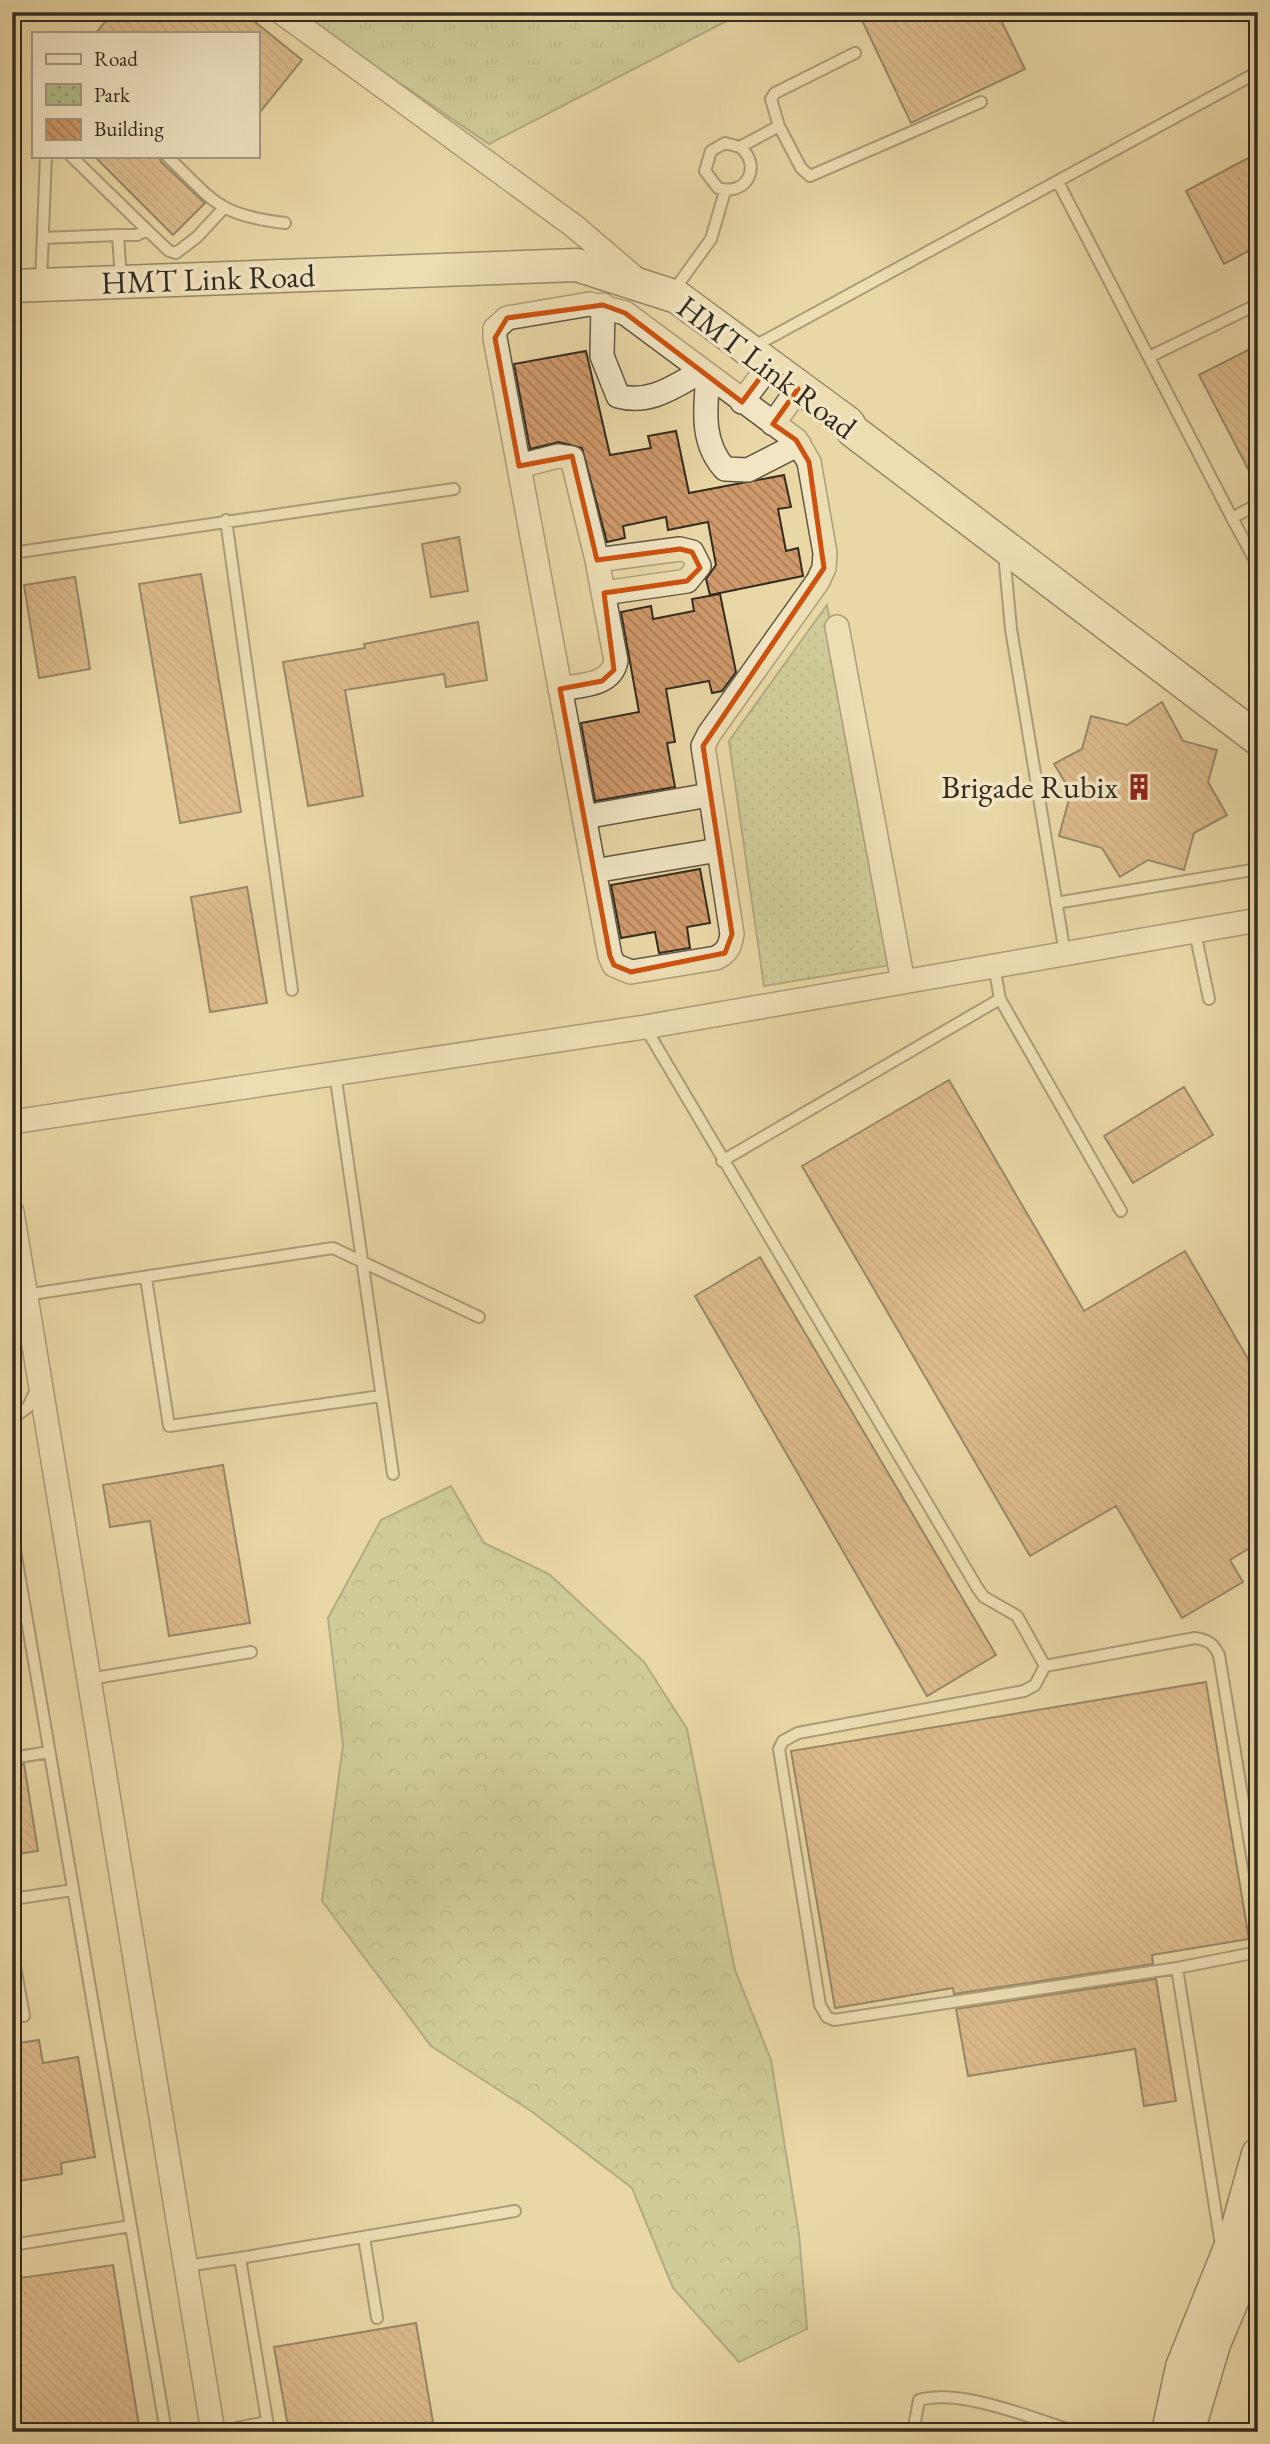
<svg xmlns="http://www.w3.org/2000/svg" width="1270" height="2444" font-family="'EB Garamond',serif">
<defs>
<pattern id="grass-tufts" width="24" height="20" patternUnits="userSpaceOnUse" patternTransform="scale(1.75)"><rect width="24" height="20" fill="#b0bf8b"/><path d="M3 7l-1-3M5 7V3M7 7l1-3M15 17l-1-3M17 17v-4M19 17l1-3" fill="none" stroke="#909b71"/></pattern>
<pattern id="forest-crowns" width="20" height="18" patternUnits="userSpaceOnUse" patternTransform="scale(1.75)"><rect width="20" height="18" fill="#b0bf8b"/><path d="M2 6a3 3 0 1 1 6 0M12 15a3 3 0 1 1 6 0" fill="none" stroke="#909b71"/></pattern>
<pattern id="park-dots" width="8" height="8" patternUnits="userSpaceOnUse" patternTransform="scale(1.75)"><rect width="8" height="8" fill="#b0bf8b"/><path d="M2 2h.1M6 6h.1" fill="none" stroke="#909b71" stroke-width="1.8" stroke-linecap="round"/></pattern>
<pattern id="building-back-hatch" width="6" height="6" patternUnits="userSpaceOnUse" patternTransform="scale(1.75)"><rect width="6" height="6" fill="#cf996b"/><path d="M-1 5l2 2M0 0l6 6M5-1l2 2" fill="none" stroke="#a97d58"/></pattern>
</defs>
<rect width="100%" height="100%" fill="#e9d7a5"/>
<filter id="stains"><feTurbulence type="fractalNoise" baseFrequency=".00286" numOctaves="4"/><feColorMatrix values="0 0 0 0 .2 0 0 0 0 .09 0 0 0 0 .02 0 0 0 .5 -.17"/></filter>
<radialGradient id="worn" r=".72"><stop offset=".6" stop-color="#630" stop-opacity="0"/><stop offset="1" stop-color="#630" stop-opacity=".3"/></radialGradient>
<path fill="url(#grass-tufts)" stroke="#727656" stroke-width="2" d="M296,12H744L489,144Z"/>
<path fill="url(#forest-crowns)" stroke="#727656" stroke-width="2" d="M451,1486L484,1543L549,1574L644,1662L687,1729L735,1970L771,2060L799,2234L807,2329L739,2362L673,2288L632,2188L531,2111L431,2046L322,1901L343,1745L328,1618L381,1520Z"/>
<path fill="url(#park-dots)" stroke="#727656" stroke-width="2" d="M827,605L891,965L764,986L729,741Z"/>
<path fill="url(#building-back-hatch)" stroke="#342c21" stroke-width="2" d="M113,12H243L302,60L257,116V33H96Z
M858,12H997L1025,69L911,123Z
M94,156H159L161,162L205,203L173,235Z
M1250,157L1258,171V246L1224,264L1186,191Z
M1258,345V488L1199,375Z
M586,351L610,455L651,448L648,436L676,431L689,493L784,475L791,507L778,509L786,551L798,548L803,576L710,595L706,579L716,565L708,522L668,530L666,517L623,526L625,538L607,542L582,448L559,442L530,449L514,364Z
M459,537L468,591L431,597L422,544Z
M201,574L241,812L180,823L139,584Z
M75,577L90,669L39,678L24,585Z
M720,594L736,672L722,691L712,693L709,681L666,689L675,742L667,743L675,787L595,801L581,723L639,712L621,612L651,606L653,619L694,611L692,599Z
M478,622L487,680L446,687L444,674L345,690L363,796L308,806L283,662L365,648L364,644Z
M1162,702L1183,741L1217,750L1208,782L1227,815L1194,833L1184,870L1148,860L1120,877L1102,848L1059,836L1071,792L1054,764L1082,749L1091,716L1127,725Z
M700,869L710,923L687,927L690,948L659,953L655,932L621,938L611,885Z
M247,887L267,1003L210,1012L191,897Z
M949,1080L1084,1311L1185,1251L1258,1376V1543L1230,1560L1243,1582L1182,1618L1116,1506L1030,1556L802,1166Z
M1184,1087L1213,1135L1133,1183L1104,1136Z
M760,1257L996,1655L927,1696L695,1296Z
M223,1465L250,1623L169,1636L150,1521L110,1527L103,1485Z
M1206,1682L1249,1939L1152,1955L1153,1964L954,1994L953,1988L835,2008L791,1751Z
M24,1764L38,1851L12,1855V1766Z
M1156,1979L1176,2101L1144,2106L1135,2049L968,2076L956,2009Z
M39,2040L43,2063L78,2057L95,2157L61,2163L62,2174L12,2182V2044Z
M113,2265L140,2432H12V2279Z
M416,2323L433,2422L418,2426L413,2432H289L274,2347Z"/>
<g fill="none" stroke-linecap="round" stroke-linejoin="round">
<defs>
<path id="lane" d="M779,126L801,168L810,176L981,102
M740,147C763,166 746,197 718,188L705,171L711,151L725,143L740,147L779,126L771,99L775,93L855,53
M71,156L147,230L137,235H118
M167,156C214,201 217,215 285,223
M1058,182L1232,518L1258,504
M147,230L169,251L176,253L197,237L223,209
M43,238L118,235L121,279
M41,282L46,156
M672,293L711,239L725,191
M753,347L1258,72
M1149,357L1258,304
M1232,518L1258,566
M226,520L292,990
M12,553L454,489
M1014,567L1009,562L1005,564L1011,629L1065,954
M1056,903L1258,869
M1195,932L1209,999
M994,966L1000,999L1121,1211
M645,1027L978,1589L984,1597L1017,1616L1045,1666
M335,1073L393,1474
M722,1161L1000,999
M146,1278L169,1426L381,1396
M25,1295L333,1248L479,1317
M12,1419L28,1407L36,1390
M12,1533L131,2226L12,2245
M89,1679L251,1652
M12,1758L49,1752
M1258,1892L1219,1655C1213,1643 1208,1640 1195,1638L1045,1666L1035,1685L1024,1691L798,1733L783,1741L779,1749L820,2005L827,2017L834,2020L1177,1968L1258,1952
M12,1899L73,1890
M12,1950L24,2016
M1177,1968L1221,2245
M131,2226L166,2432
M364,2237L377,2318
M186,2266L240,2258
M236,2428L267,2422
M269,2432L240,2258L515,2211
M422,2432L439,2429
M913,2432L919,2400C962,2388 1034,2419 1076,2432
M1253,2432L1258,2409"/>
<path id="street" d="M281,12L574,226L636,279
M590,304L625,313L796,440L809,462L825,553L824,568L818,581L709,734L703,746L732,934C730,946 728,952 716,958L631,972L614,965L610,956L495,338V329L507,318Z
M603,305L602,356L618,396C650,405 675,386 702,371
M708,376C705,410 701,443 725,469L748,470L799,444
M742,402L769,366
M773,424L798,389
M519,466L558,456L572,458L597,560L616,661C611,686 581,685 560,689
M597,560L680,549L692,552L699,566L687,581L604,593
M837,627L903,982
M584,817L709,795
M594,871L718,850
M12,1122L645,1027L1258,920
M12,1212L213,2432"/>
<path id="secondary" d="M12,286L577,265L677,297L848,423L853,431L1258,739
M1190,2425L1214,2344L1258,2239
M1168,2432L1182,2367L1236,2233L1258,2154"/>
</defs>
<use href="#lane" stroke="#615742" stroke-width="14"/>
<use href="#street" stroke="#615742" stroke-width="26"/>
<use href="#secondary" stroke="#342c21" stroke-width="35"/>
<use href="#lane" stroke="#f1e5c4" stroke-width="10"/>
<use href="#street" stroke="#f1e5c4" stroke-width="23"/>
<use href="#secondary" stroke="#f1e5c4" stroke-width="32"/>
</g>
<path d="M0 0H1270V2444H0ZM603,305L625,313L742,402L769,366L798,389L773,424L796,440L809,462L824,568L703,746L732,934L725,953L631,972L614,965L610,956L560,689L602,681L614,670L604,593L687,581L700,568L692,552L680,549L597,560L572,456L519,466L495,338L507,318Z" fill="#e9d7a5" fill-opacity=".55" fill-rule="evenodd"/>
<path fill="none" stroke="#cd520f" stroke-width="5" stroke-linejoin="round" d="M603,305L625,313L742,402L769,366L798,389L773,424L796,440L809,462L824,568L703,746L732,934L725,953L631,972L614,965L610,956L560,689L602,681L614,670L604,593L687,581L700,568L692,552L680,549L597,560L572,456L519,466L495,338L507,318Z"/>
<defs>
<symbol id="building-bare" viewBox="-9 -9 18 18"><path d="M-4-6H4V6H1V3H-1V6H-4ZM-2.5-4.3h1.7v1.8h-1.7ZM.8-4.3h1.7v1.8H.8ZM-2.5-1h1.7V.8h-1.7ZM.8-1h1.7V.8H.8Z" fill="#8f2418" stroke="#f1e5c4" stroke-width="2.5" paint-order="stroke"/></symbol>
</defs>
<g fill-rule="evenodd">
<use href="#building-bare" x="1120" y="768" width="38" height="38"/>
</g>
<g text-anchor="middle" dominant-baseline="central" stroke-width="7" stroke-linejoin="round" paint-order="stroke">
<g font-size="32" fill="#342c21" stroke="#f1e5c4">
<text transform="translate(208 279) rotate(-2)">HMT Link Road</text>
<text transform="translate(767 367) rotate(37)">HMT Link Road</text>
</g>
<g font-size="32" fill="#342c21" stroke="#f1e5c4" text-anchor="end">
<text x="1118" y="787">Brigade Rubix</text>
</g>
</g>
<rect width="1270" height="2444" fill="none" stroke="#e9d7a5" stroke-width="42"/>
<rect x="14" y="14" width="1242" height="2416" fill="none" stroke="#342c21" stroke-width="3.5"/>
<rect x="21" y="21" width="1228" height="2402" fill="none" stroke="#342c21" stroke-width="2"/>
<rect x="32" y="32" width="228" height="126" fill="#f1e5c4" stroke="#a59b83" stroke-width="2"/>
<rect x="46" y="54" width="35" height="10" fill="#f1e5c4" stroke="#a59b83" stroke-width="2"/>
<text x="94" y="66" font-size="21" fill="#342c21">Road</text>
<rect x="46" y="84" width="35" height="21" fill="url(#park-dots)" stroke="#a59b83" stroke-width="2"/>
<text x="94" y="102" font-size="21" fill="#342c21">Park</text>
<rect x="46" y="119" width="35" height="21" fill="url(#building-back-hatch)" stroke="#a59b83" stroke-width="2"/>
<text x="94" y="136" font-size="21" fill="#342c21">Building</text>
<rect width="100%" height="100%" filter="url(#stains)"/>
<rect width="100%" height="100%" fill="url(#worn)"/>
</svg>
